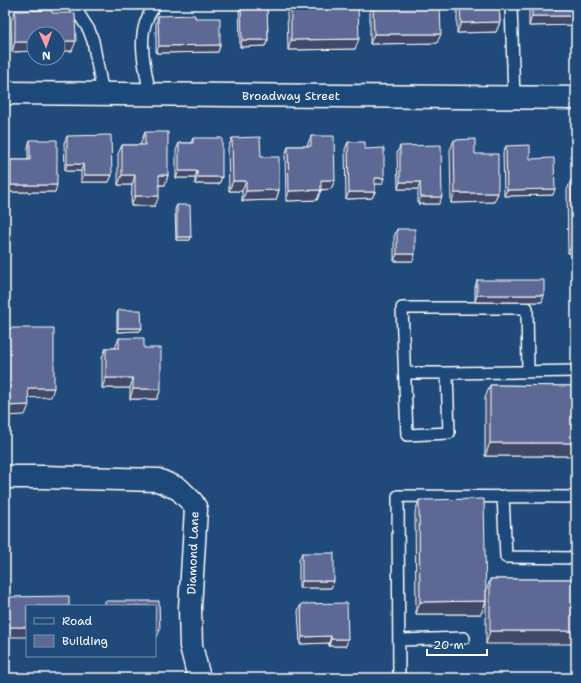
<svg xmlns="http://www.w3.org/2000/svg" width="581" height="683" font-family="'Shantell Sans',sans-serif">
<rect width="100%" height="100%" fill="#1f4a7a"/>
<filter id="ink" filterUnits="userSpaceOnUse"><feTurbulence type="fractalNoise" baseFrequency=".025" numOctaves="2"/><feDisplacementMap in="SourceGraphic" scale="8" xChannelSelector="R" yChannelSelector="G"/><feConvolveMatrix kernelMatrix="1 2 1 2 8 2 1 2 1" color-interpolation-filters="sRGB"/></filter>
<g filter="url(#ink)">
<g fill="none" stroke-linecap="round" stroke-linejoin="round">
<defs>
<path id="service" d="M73,5L89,30L93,41L103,94
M511,5L514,98
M150,95C146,71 137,42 147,19C149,14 152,10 155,5
M528,372L527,308H402L407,435L449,433L447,373L576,371
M405,373H447
M503,496L506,557L576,558
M399,640L464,638
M399,678L398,496L576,497"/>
<path id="minor" d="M5,93L576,98
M5,477H42L158,480L179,489L192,502L196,509L190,608L191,646L199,678"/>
</defs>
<use href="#service" stroke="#fff" stroke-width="14"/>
<use href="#minor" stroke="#fff" stroke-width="25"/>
<use href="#service" stroke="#1f4a7a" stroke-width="11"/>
<use href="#minor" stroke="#1f4a7a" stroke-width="22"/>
</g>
<path fill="#505a7f" stroke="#fff" d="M239,5H267L268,40L265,46L240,47Z
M290,5H358L355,49L288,50L287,13Z
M371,5H440L437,43L370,44V9Z
M457,5H499L500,22L496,32L457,33Z
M529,5H576V25L529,26Z
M15,11L52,13L72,51H58V34H34V51L12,52L11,21Z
M158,16L195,18L220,45L218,52L156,53V23Z
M145,132L168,175L165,185H159L155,206H131L132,185H118V154L122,145H141V142Z
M67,136L112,175L109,182H81V171H65L64,143Z
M311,136L335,180L331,189L321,190L317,200L286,201L285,156L288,146H307Z
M193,138L222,177L219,184H195V178H176V150L179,143H191Z
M232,138L261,157L279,190L276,200L242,201V191H229L228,148Z
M30,140L55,192H8V167L11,160H28V147Z
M454,140L475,154L498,193L494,202L451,203L450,150Z
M348,142L365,149L382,184H375V192L372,198L346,199L345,149Z
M400,146L439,204H418V189H398L397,153Z
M506,146L530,159L553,195L504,196L503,152Z
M571,180L576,253H568L567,190Z
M177,205L191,237L190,240H176L175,209Z
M397,229L415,254L413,261H394V236Z
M477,280L544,295L542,302H475V287Z
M576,283V362H575V284Z
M118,310L142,328L140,331L117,332V314Z
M119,338L144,348L161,389L157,399H130V388H102V358L106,348H115Z
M490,385L576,386V456H485V398Z
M419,500L486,601L481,614H416L415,512Z
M302,553L334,581L331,588H299V559Z
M490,579H576L486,644V592Z
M301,604L346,646H329V643L300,644L298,611Z"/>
<path fill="#414a68" stroke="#fff" d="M532,16H576V25L529,26Z
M500,22L496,32L457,33L461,23Z
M374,34H441L437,43L370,44Z
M359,39L355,49L288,50L291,40Z
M242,40H268L265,46L240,47Z
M58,41H76L72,51H58Z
M15,42H34V51L12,52Z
M220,45L218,52L156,53L159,46Z
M67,164H83L81,171H65Z
M179,171H197L195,178H176Z
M84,175H112L109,182H81Z
M122,175H135L132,185H118Z
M159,175H168L165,185H155Z
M197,177H222L219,184H195Z
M375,178H384L382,184H372Z
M321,180H335L331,189L317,190Z
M233,181H246L242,191H229Z
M400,182H420L418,189H398Z
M11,185H57L55,192H8Z
M555,189L553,195L504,196L507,190Z
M279,190L276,200L242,201L246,191Z
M321,190L317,200L286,201L289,191Z
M349,192H375L372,198L346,199Z
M455,193H498L494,202L451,203Z
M135,196H159L155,206H131Z
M421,197H442L439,204H418Z
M177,237H191L190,240H176Z
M576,243V253H568L572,244Z
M397,254H415L413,261H394Z
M477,295H544L542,302H475Z
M118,328H142L140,331L117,332Z
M106,378H133L130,388H102Z
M28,388H54L51,397L25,398Z
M133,389H161L157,399H130Z
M29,405L25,415L5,416V406Z
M490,443H576V456H485Z
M302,581H334L331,588H299Z
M486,601L481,614H416L420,602Z
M5,627H27V637H5Z
M155,630H160L157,637H155Z
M490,631H576V644H486Z
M331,636L329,643L300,644L302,637Z
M331,639H348L346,646H329Z"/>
<path fill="#5d6994" stroke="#fff" d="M241,5H267L268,40H242Z
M291,5H358L359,39L291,40Z
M373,5H440L441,34H374Z
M460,5H499L500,22L461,23Z
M532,5H576V16H532Z
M52,10V13H75L76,41H58V34H34V42H15V11Z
M195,15V18H220V45L159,46L158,16Z
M145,132H168V175H159V196H135V175H122V145H145Z
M111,135L112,175H84L83,164H67V136Z
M311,136H334L335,180H321V190L289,191L288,146H311Z
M260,137L261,157H279V190L246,191V181H233L232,138Z
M193,138H222V177H197V171H179V143H193Z
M475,139V154H498V193H455L454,140Z
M30,140H57V185H11V160H30Z
M348,142H365V149L384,148V178H375V192H349Z
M441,145L442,197H421L420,182H400V146Z
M530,145V159L554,158L555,189L507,190L506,146Z
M571,180H576V243L572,244Z
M177,205H190L191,237H177Z
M397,229H415V254H397Z
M477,280H544V295H477Z
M118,310H141L142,328H118Z
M5,328H54V388H28L29,405L5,406Z
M119,338H144V348H161V389H133V378H106V348H119Z
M490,385L576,386V443H490Z
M484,499L486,601L420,602L419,500Z
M302,553H334V581H302Z
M490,579H576V631H490Z
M69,596V606H27V627H5V597Z
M105,601H159L160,630H155V606H105Z
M347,603L348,639H331V636L302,637L301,604Z"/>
</g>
<g text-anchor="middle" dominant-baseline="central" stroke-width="3" stroke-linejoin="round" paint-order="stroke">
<g font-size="12" fill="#fff" stroke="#1f4a7a">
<text x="291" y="96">Broadway Street</text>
<text transform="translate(193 553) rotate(-88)">Diamond Lane</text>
</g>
</g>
<rect width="581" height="683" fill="none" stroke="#1f4a7a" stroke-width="20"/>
<rect x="10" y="10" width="561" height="663" fill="none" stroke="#fff" stroke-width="1.5" filter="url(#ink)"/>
<rect x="26" y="605" width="130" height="52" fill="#1f4a7a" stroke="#7992af"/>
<rect x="34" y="618" width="20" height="6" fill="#1f4a7a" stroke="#7992af"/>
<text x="62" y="625" font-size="12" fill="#ffffff">Road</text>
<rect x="34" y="635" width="20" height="12" fill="#5d6994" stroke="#7992af"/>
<text x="62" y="645" font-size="12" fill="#ffffff">Building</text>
<g transform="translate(46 46) rotate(178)"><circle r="19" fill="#1f4a7a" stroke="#7992af"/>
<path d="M0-3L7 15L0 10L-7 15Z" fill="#ff9aa2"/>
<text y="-6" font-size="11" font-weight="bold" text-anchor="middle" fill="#ffffff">N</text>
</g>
<path d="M427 649v6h60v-6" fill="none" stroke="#ffffff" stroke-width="2"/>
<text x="433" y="649" font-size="12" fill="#ffffff" stroke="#1f4a7a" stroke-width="3" paint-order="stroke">20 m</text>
</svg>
